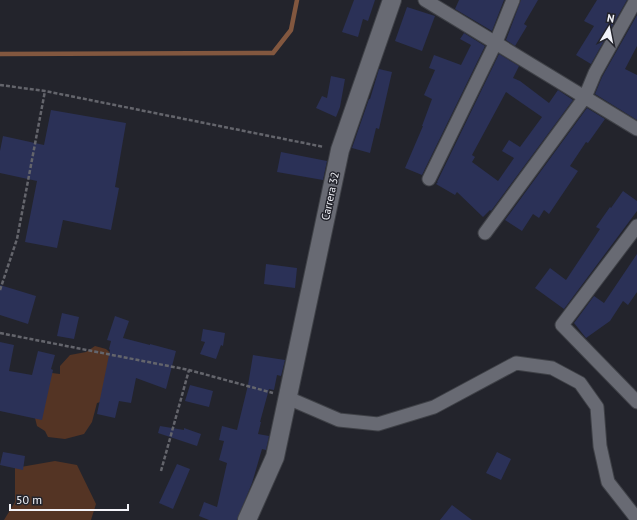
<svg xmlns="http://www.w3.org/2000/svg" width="637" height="520" font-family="'PT Sans',sans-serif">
<rect width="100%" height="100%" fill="#23242c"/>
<path fill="#543424" d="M95,346L106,349L120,362L111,399L97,403L92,422L84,434L65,439L48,437L45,431L37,426L35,418L52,373L60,374V366L70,355L86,352Z
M55,461L77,465L96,504L91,520H4L15,502V468Z"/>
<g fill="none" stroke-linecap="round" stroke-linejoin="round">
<path stroke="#82573f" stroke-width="4.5" d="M0,54L273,53L291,30L297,0"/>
</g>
<path fill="#2b3157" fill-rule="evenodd" d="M354,0H375L368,21L363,19L358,37L342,32Z
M459,0H504L492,31L455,9Z
M521,0H538L524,24L527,26L515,46L506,40Z
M597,0H627L591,64L576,55L594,26L584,21Z
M407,7L435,16L422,51L395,41Z
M637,15V46L625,69L637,75V120L595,94L602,77Z
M464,33L485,46L422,175L405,168L423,126H422L432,99L424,95L435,70L429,68L434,55L461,65L471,45L460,39Z
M499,54L519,66L513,78L520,81L549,103L558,90L573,100L491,211L490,210L483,217L457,192L455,195L436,184L438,182H437ZM506,92L542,117L520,147L509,140L502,151L514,158L498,181L472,162L475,157L472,155Z
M379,69L392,72L379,129L376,128L370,153L352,148L369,99H370Z
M331,76L345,79L340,107L336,117L316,108L322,96L327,98Z
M587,108L605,119L588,143L586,142L570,166L578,171L549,214L544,210L539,218L533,214L522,231L505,220Z
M51,110L126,123L115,187L119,188L111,230L63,220L57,248L25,242L37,181L0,173V151L3,136L44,145Z
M281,152L327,161L323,180L277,172Z
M623,191L637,201V211L564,309L535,288L550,268L566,280L600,229L596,227L610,207L611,208Z
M637,254V292L628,305L623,301L610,321L586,338L574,323L594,296L604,303Z
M266,264L297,268L295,288L264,284Z
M0,285L36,296L28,324L0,315Z
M62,313L79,317L74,339L57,336Z
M115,316L129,321L123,338L150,345V344L176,351L166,389L136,378L131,403L119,401L115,418L97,414L110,350L109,349L111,341L107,340Z
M203,329L225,333L223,346L221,345L216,359L200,354L205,342L201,341Z
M0,342L14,345L9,371L32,375L38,351L55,355L51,369L53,370L42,420L0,411Z
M253,355L285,360L281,376L277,375L274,390L269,389L260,422H261L258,434L269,436L266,450L262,449L252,483L237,520H209L199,516L204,502L217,507L227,463L219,460L224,441L219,440L222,426L237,430L248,385Z
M190,385L213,391L209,407L185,401Z
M160,426L184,430V428L201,434L197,446L158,433Z
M3,452L25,456L23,470L0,465Z
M497,452L511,459L501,480L486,473Z
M177,464L190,469L173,509L159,503Z
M452,505L472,520H440Z"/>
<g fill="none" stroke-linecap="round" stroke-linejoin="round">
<defs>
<path id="street" d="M425,0L637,129
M429,179L496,42L513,0
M637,226L562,325L637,402
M485,233L585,97L595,73L636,0
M288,398L339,420L378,424L434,407L516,363L552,368L580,383L597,407L600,446L608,482L637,519"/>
<path id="secondary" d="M247,520L275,457L340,150L392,0"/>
</defs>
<use href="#street" stroke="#3f4147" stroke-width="15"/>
<use href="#secondary" stroke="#3f4147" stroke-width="20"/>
<path stroke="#64656c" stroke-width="2.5" stroke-dasharray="4 2" stroke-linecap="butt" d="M0,85L45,91L324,147
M0,290L17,239L45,91
M0,333L189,370L273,393
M161,471L189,370"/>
<use href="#street" stroke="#686a73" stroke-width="13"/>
<use href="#secondary" stroke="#686a73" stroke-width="18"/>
</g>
<g text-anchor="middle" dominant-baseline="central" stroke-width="3" stroke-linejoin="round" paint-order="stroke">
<g font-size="11" fill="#f3f4fa" stroke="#23242c">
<text transform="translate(330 196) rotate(-78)">Carrera 32</text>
</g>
</g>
<g transform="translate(609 28) rotate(10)" stroke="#23242c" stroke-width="3" paint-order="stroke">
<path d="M0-3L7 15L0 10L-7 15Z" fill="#f3f4fa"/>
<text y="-6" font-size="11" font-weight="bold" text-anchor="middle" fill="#f3f4fa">N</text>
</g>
<path d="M10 504v6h118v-6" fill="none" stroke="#f3f4fa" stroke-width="2"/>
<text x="16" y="504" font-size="12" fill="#f3f4fa" stroke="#23242c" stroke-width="3" paint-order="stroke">50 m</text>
</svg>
